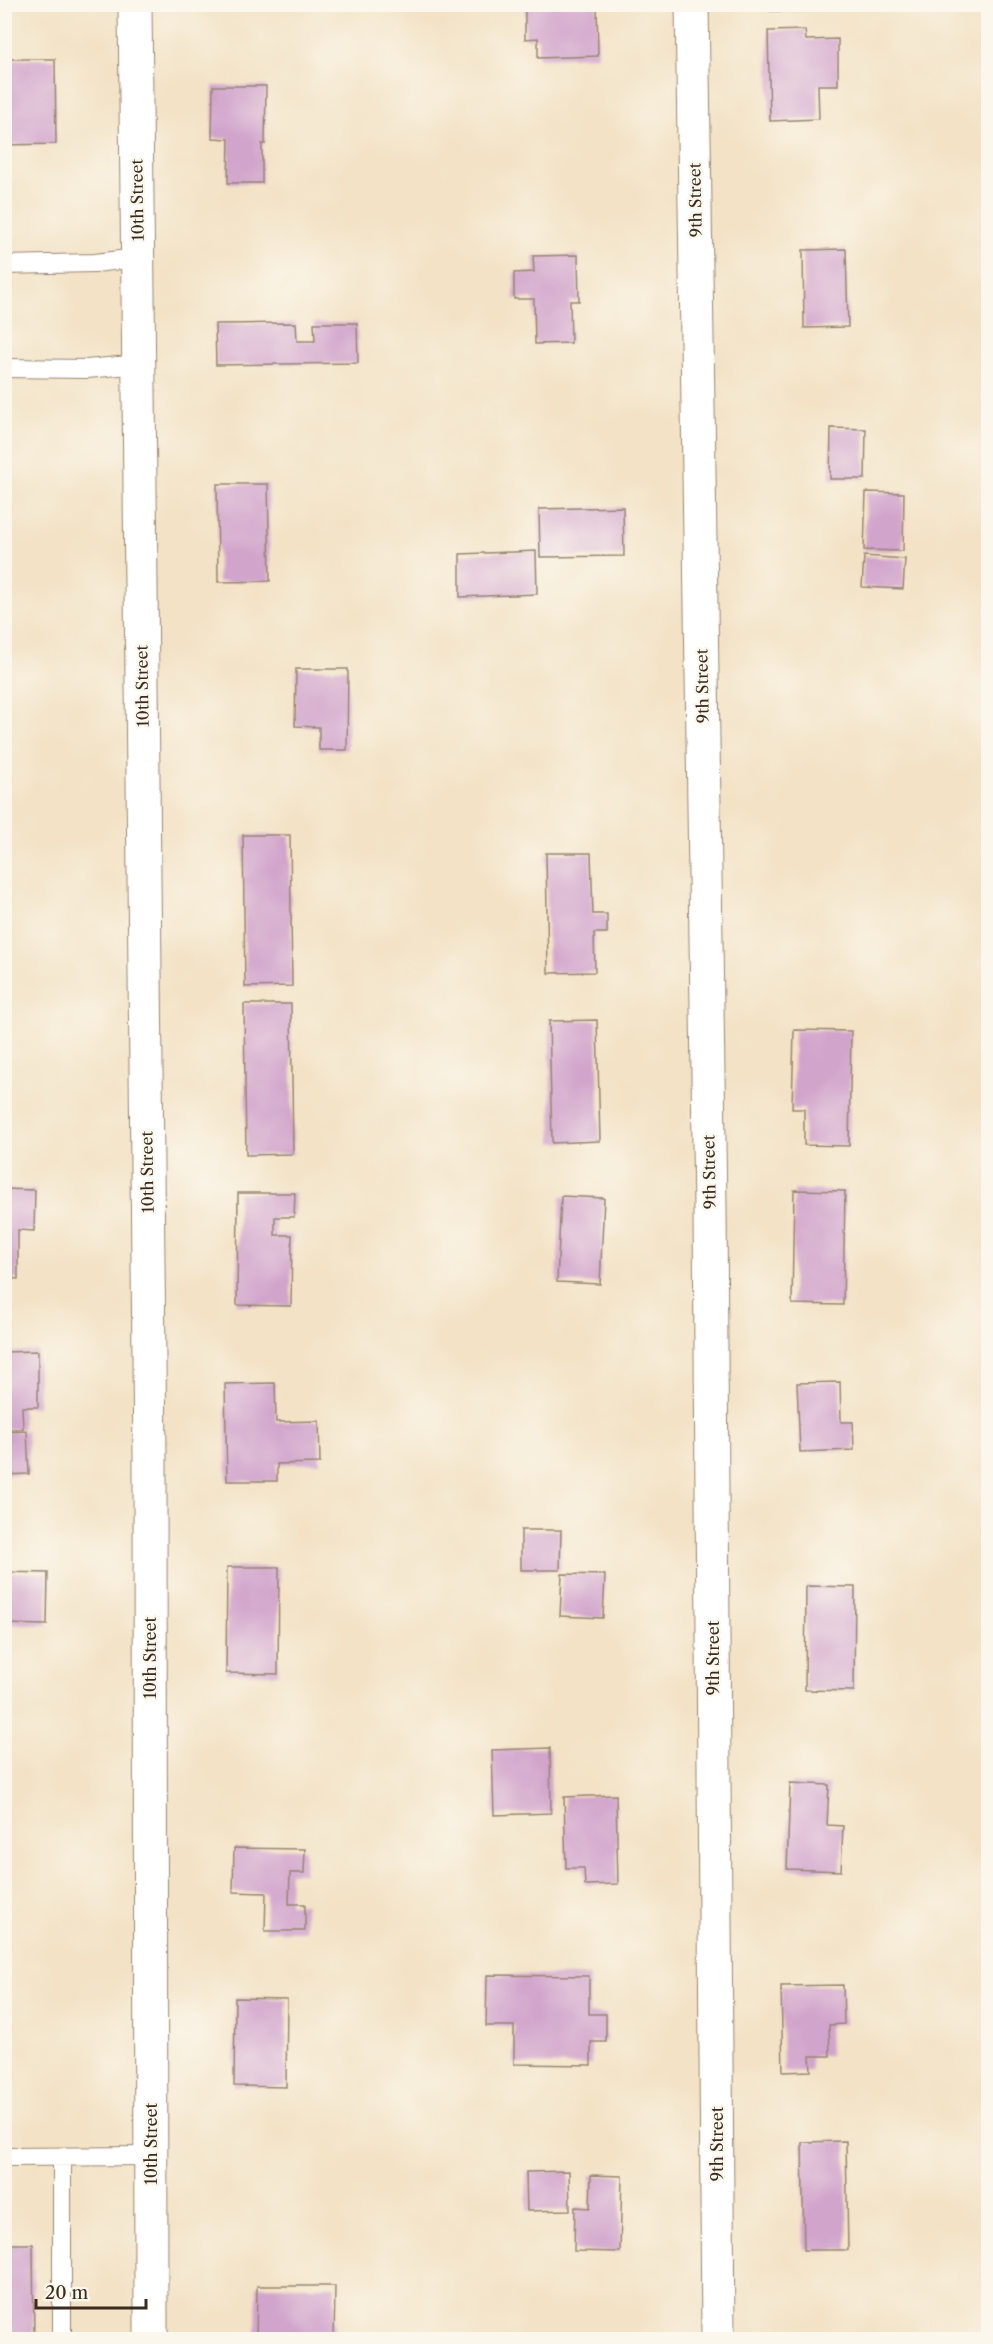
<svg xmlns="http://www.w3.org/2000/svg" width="993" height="2344" font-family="'Libre Caslon Text',serif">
<rect width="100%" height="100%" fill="#fbf7ec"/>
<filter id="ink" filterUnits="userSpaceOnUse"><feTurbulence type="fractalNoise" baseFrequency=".0167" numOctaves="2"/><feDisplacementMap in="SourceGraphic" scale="12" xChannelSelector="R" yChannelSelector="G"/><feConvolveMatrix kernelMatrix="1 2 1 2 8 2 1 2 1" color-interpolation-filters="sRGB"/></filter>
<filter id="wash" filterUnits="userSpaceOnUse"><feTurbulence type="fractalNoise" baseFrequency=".008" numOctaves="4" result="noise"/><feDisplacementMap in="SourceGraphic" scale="24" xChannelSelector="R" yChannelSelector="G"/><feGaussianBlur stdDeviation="1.35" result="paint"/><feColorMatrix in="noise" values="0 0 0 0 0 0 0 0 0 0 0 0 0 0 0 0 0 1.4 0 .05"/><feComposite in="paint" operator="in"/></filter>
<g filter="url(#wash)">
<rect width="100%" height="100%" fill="#f3e2c5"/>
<g id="blocks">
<path fill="#d1a4cc" d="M525,4H597L598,56L538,58V38L525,39Z
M770,4H820V10L770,11Z
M805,30L806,40L838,39V85H818L819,119L770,121L768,31Z
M4,59H55L56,144L4,145Z
M213,86H266L265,144H262V183H228L229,139L212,138Z
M846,249L848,327L804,328L803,250Z
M578,255L579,301H570L571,343L535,344L534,299H514V273L534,272L533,256Z
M296,323L297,341H315L314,323H357L358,363L216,365L215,324Z
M831,428L866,429L865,479H830Z
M217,484H268L270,581L218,582Z
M866,492L904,493L903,551L864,550Z
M623,507L624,556L540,557L539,509Z
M536,551L537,594L460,597V554Z
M864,556L905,559L903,589L862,587Z
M296,669H348L347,750H319V727L295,726Z
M243,835H290L292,986L245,987Z
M4,850H7V898H4Z
M546,853H591L593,914H607V933H594L595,972L548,973Z
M244,1004H291L293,1154L246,1155Z
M597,1020L600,1141L552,1143L549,1021Z
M794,1030L851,1031L849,1146L804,1145V1109H792Z
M4,1189L35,1190L34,1231L18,1230V1279L4,1278Z
M794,1190L845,1191L843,1305L792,1304Z
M238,1193H295L294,1217H275V1235H292L291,1306L237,1305Z
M561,1196L604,1198L600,1284L557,1282Z
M38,1351V1407H22L23,1429H4V1352Z
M840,1382L841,1422H853L854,1450L800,1452L797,1383Z
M275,1383L276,1422L319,1421L320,1463L277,1464V1481H227L225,1384Z
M27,1431L29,1474L4,1475V1432Z
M521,1530H561L560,1570H521Z
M227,1567H279L278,1674L226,1673Z
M4,1572L48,1573L47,1625L4,1624Z
M562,1574L605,1575L603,1618L560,1616Z
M806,1586L855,1587L854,1691L805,1690Z
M985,1736H988V1773H986Z
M550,1748L551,1813L494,1815L492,1750Z
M790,1783L829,1785L827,1825L843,1826L841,1871L787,1869Z
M616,1795L618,1884L585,1885L584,1868H566L564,1797Z
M234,1848L305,1849L304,1873H290L289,1904H305V1931H265L266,1893L233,1892Z
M487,1975L589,1976V2014H606V2042H591V2065L514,2064V2026H486Z
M843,1985L844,2024L829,2025L830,2056H810L811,2071L783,2072L781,1986Z
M235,1998L287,1999L286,2087L234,2086Z
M846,2141L848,2250H804L802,2142Z
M569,2171L570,2210L527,2211L526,2172Z
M591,2175L622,2176L620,2252L574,2251L575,2207L590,2208Z
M4,2244H33L34,2340H4Z
M257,2286H335L334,2340H256Z"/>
</g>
</g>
<g filter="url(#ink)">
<use href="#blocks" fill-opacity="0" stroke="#978672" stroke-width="1.5"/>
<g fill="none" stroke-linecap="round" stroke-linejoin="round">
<defs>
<path id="lane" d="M4,265L95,263L137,258
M4,368L87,369L139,364
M4,2157L151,2156
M62,2157V2340"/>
<path id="street" d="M135,4L150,1456L151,2340
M692,4L710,1208L718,2340"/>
</defs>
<use href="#lane" stroke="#978672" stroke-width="20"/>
<use href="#street" stroke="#978672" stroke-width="35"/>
<use href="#lane" stroke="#fff" stroke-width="18"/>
<use href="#street" stroke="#fff" stroke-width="33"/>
</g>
</g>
<g text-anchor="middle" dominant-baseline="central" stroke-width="4.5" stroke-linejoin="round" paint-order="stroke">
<g font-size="16" fill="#3b2a1e" stroke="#fbf7ec">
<text transform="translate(137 200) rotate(-91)">10th Street</text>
<text transform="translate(695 200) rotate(-91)">9th Street</text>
<text transform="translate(142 686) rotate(-91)">10th Street</text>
<text transform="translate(702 686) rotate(-91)">9th Street</text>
<text transform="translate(147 1172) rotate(-91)">10th Street</text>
<text transform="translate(709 1172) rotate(-91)">9th Street</text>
<text transform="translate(150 1658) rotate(-90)">10th Street</text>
<text transform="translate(713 1658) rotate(-90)">9th Street</text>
<text transform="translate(151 2144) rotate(-90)">10th Street</text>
<text transform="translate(717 2144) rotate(-90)">9th Street</text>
</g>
</g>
<rect width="993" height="2344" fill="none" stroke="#fbf7ec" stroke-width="24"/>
<path d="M36 2299v9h110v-9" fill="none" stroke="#3b2a1e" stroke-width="3"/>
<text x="45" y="2299" font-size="18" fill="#3b2a1e" stroke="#fbf7ec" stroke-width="4.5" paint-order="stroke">20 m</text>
</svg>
